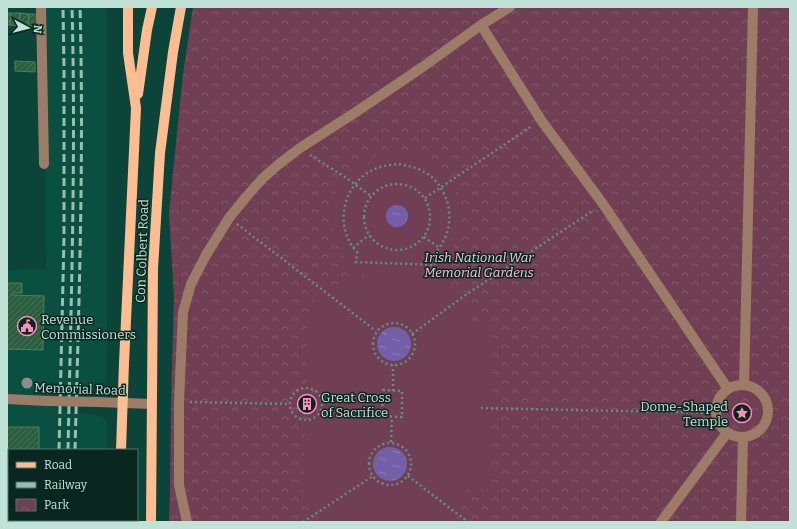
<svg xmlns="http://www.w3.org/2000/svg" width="797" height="529" font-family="Bitter,serif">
<defs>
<pattern id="park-crowns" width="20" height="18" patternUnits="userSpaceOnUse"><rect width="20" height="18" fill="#713f54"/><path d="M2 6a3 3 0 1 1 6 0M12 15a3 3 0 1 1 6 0" fill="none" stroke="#835a6c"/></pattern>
<pattern id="water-ripples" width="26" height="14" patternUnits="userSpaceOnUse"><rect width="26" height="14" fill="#725fa8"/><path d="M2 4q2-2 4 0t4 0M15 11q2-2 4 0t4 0" fill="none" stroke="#8a7db7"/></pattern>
<pattern id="building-hatch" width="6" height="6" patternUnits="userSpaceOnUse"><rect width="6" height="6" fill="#2b5e3e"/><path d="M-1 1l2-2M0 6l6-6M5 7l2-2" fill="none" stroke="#487559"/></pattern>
</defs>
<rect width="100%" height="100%" fill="#0b4438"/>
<path fill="#095041" d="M44,7H105L107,21V321L106,382L82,387L49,382L52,408L104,417L107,422V450H9V493H7V270L46,269L45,70Z
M49,520H106V522H49Z"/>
<path fill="url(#park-crowns)" d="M193,7H790V522H169L170,492L171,404L174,298L169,213L183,74Z"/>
<path fill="#713f54" d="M390,152L408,153L424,159L439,168L451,182L459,200L462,221L457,241L447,259L432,273L417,280H445L467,294L472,325L494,327L490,490H467L459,515L451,522H326L314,515L309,510L302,488L306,424H312L323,418L327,404L323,390L313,384H307V319L314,298L320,293L349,278H371C366,275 360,273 355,269C323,243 323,188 359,164C369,158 379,155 390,152Z"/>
<path fill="url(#water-ripples)" d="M386 216a11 11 0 1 1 22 0a11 11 0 1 1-22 0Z
M377 344a17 17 0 1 1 34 0a17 17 0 1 1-34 0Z
M373 464a17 17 0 1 1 34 0a17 17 0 1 1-34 0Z"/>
<path fill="url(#building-hatch)" stroke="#4d805e" d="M7,13H11L10,25H7Z
M11,13H20L19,26L10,25Z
M20,13L29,14L28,26H19Z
M29,14H38V26H28Z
M15,61L35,62V72L15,71Z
M7,283H22V293H12V295L44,296L43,350L7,349Z
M303,398L312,399L311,409H302Z
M7,427H39V450H9V483H7Z"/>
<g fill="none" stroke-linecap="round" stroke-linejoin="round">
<path stroke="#628f84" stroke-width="2.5" stroke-dasharray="2 3" stroke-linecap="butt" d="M310,155L345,177L371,196
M399,164C409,166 419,168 428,174C453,193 457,230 435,253V265L356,262L357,252C337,231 340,196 362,177C372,168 385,165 399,164Z
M364 217a33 33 0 1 1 66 0a33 33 0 1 1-66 0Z
M425,198L532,126
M237,224L376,331
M424,237L440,248
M353,248L369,235
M373 344a21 21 0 1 1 42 0a21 21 0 1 1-42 0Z
M412,334L467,294L594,210
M290 404a16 16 0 1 1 32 0a16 16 0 1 1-32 0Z
M383,390L402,391V417L382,416Z
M393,391V365
M190,402L290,404
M481,408L716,413
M391,442L392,417
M369 464a21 21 0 1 1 42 0a21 21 0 1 1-42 0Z
M408,476L468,522
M303,522L373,476"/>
<path stroke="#9d7c67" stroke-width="10" d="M41,7L44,164
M481,25L541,120L603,204L728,389
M716 411a26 26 0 1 1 52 0a26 26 0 1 1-52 0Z
M744,385L753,7
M7,399L47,401
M98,402L152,404
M187,522L179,485V402L183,312L191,284L206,255L229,218L246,197L263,178L279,164L300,148L356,112L424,66L481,25L510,7
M661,522L727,433
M741,522L743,438"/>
<path stroke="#febc91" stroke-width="10" d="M138,94L147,30L152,7
M121,450L124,363L136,108L128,53V7
M121,522V520
M151,522L153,269L160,153L173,52L181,7"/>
<path stroke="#98beb3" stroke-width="3" stroke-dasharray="8 4" stroke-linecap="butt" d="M59,450L64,238V68L63,7
M68,450C71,302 76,155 72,7
M75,450C79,302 84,155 80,7
M58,522V520
M66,522V520
M74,522V520"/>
<path stroke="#9d7c67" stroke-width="10" d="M47,401L98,402"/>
</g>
<circle fill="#8c8d91" cx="27" cy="383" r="5.5"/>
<defs>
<symbol id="civic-ring" viewBox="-11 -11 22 22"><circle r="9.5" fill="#092720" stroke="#fe8ebd" stroke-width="1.5"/><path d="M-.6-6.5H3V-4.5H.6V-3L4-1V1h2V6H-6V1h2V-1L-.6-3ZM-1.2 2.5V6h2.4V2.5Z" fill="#fe8ebd"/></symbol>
<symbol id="building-ring" viewBox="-11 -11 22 22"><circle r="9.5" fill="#092720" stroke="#fe8ebd" stroke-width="1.5"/><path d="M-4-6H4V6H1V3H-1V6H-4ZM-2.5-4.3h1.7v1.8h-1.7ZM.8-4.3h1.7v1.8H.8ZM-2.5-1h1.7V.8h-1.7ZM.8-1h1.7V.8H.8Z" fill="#fe8ebd"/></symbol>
<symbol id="sight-ring" viewBox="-11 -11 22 22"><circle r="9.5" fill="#092720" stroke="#fe8ebd" stroke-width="1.5"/><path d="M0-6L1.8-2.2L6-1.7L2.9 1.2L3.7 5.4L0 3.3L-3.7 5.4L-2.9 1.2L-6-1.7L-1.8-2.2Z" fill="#fe8ebd"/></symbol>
</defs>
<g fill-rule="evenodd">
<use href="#civic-ring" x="16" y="315" width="22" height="22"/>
<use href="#building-ring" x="296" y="393" width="22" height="22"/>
<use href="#sight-ring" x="731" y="402" width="22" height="22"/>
</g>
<g text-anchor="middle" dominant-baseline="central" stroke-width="3" stroke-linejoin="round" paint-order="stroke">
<g font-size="13" fill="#c1e2d7" stroke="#092720">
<text transform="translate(142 251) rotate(-88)">Con Colbert Road</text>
<text transform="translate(80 389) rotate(2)">Memorial Road</text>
</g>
<g font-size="13" font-style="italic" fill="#f6c8d9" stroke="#092720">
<text x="479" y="257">Irish National War<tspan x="479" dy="15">Memorial Gardens</tspan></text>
</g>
<g font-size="13" fill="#c1e2d7" stroke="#092720" text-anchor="start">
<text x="41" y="319">Revenue<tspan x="41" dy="15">Commissioners</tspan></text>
<text x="321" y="397">Great Cross<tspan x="321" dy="15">of Sacrifice</tspan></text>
<text x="728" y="406" text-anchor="end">Dome-Shaped<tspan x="728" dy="15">Temple</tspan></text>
</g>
</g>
<rect width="797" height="529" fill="none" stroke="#c1e2d7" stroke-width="16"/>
<rect x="8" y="449" width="130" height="72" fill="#092720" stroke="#537269"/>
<rect x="16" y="462" width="20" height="6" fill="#febc91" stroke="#537269"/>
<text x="44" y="469" font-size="12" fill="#c1e2d7">Road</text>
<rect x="16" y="482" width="20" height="6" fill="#98beb3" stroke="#537269"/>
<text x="44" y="489" font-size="12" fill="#c1e2d7">Railway</text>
<rect x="16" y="499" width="20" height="12" fill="url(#park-crowns)" stroke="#537269"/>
<text x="44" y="509" font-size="12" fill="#c1e2d7">Park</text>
<g transform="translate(28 28) rotate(97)" stroke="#092720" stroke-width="3" paint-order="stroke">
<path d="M0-3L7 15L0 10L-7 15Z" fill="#c1e2d7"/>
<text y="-6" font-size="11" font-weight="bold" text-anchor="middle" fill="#c1e2d7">N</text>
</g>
</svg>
